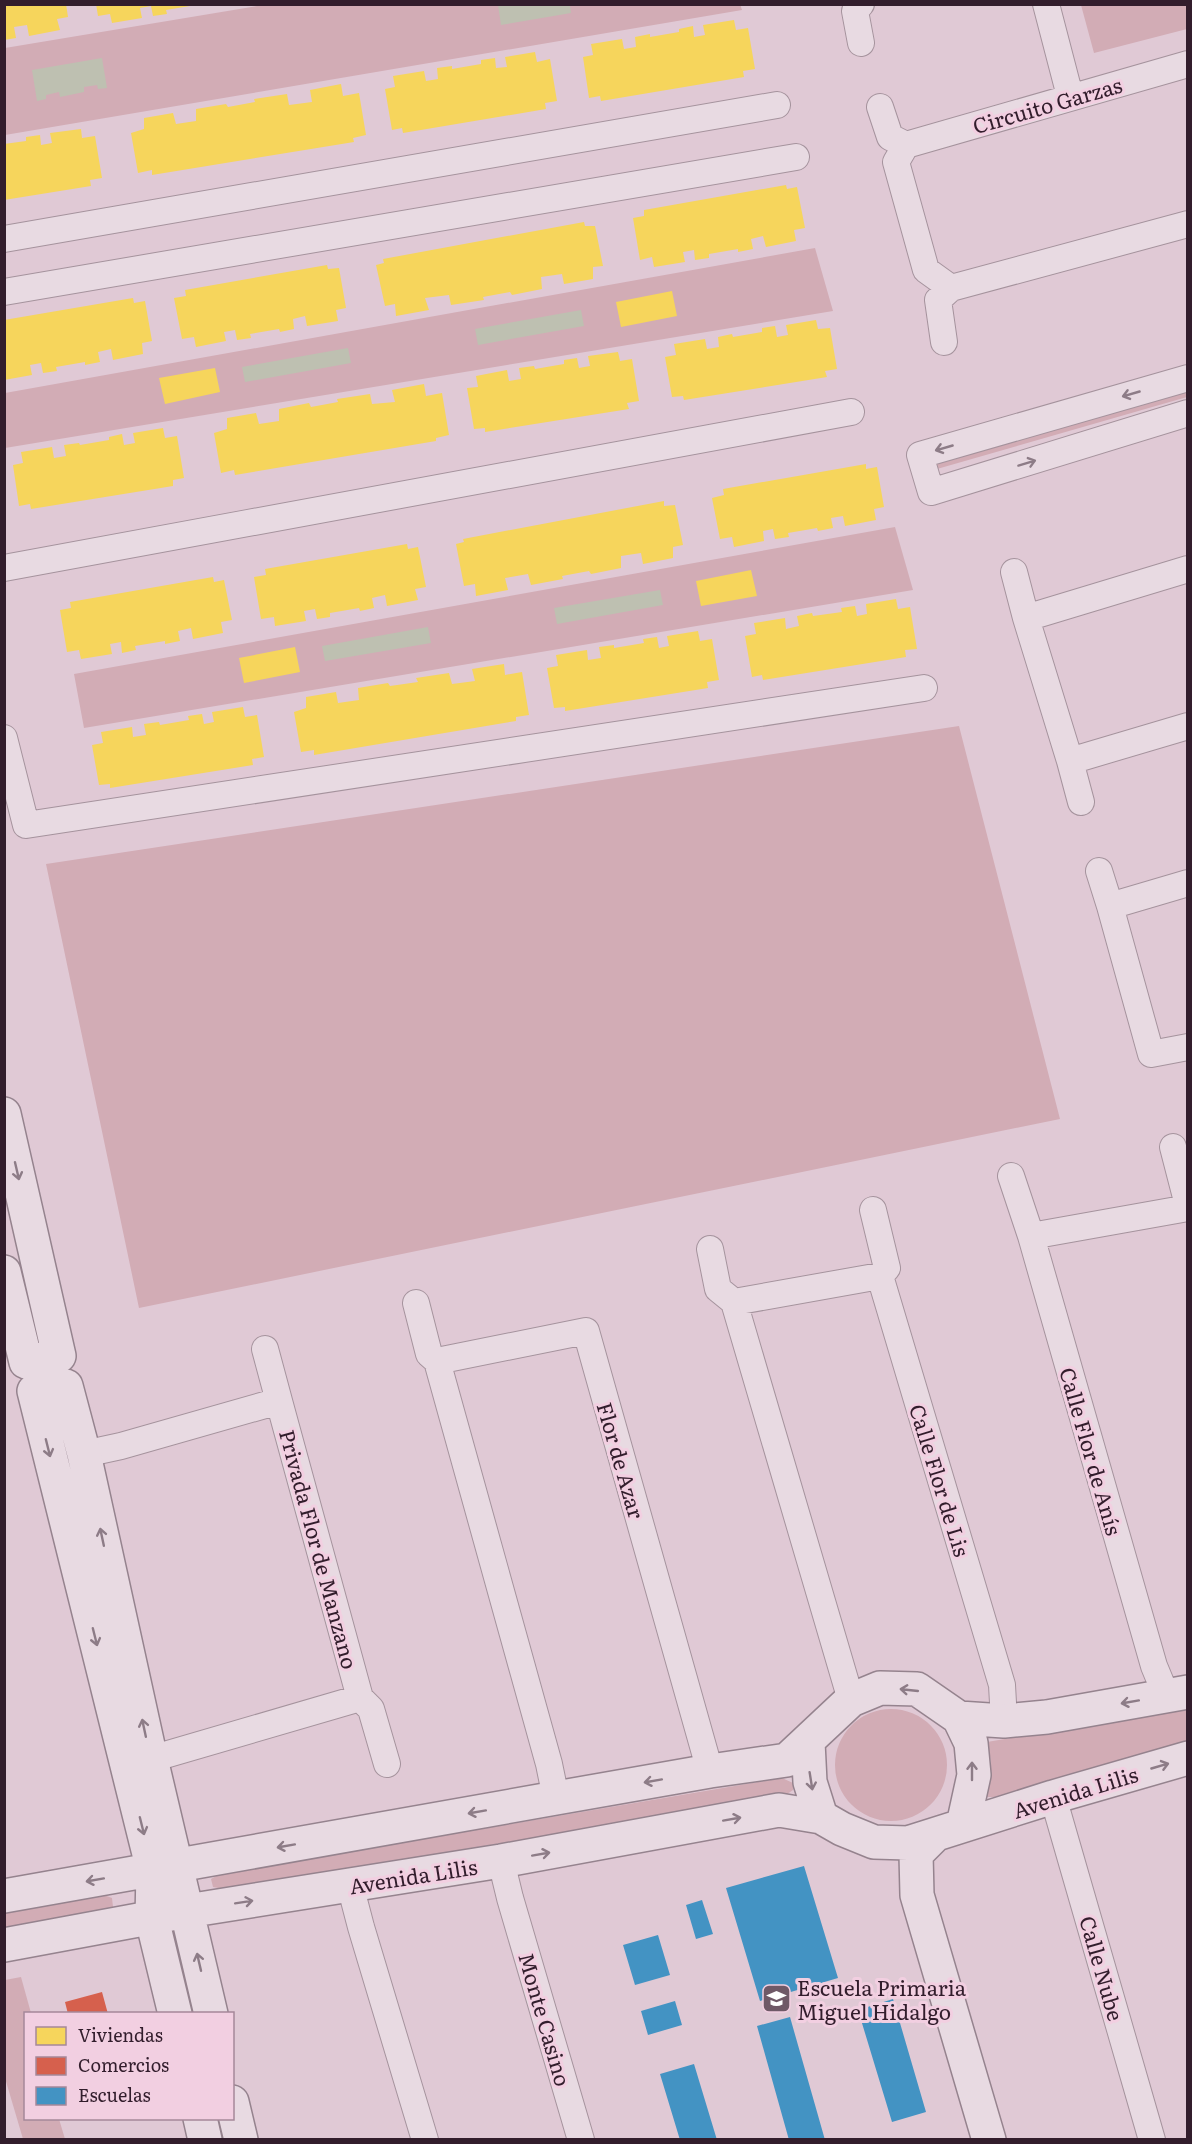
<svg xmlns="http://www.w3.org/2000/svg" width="1192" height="2144" font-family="Literata,serif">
<rect width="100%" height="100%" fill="#e0c9d5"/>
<path fill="#d2acb5" d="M740,4L742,10L5,135V48L263,5Z
M1081,5H1187V29L1094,53Z
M815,248L833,311L5,448V393Z
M1187,391V397L930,471L929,466Z
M895,527L913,590L84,728L74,674Z
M959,726L1060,1119L139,1308L46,864Z
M1187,1708V1742L996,1797H982C993,1776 993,1765 987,1742Z
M835 1765a56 56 0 1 1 112 0a56 56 0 1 1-112 0Z
M782,1778L793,1783V1790L783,1797L223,1889L213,1887L211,1879L221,1873Z
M104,1895L112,1898L113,1907L105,1912L5,1930V1912Z
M180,1952L194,2013H190L176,1953Z
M21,1977L31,2013L26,2014V2118L59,2119L65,2139H23L5,2078V1980Z"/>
<path fill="#bec0b1" d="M498,5H570L571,13L501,25Z
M102,58L107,88L98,89L97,85L84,87V92L60,97L59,92L46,95V99L37,101L32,70Z
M581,310L584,326L478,345L475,329Z
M348,348L351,363L245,382L242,367Z
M660,590L663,605L557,624L554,608Z
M428,627L431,643L325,661L322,646Z"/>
<path fill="#f6d55c" d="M4,4H66L68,17L57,19L60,30L29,36L27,25L14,27L16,38L4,40Z
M96,4H189L190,6L166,10L167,14L153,16L151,6L140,8L142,18L112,23L110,14L98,16Z
M734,20L736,30L748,28L755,69L743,71L744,77L601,101L600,96L589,98L583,57L593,55L591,44L622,39L624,49L636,47L635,37L650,34V37L679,32V29L693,26L694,37L705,35L703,25Z
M535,52L537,62L550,59L557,101L545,103L546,109L403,133L402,128L392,130L385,89L395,87L393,76L424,71L426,81L438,79L437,68L452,66V69L481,64V60L495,58L496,68L507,67L505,57Z
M341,84L343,96L359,93L366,135L353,138L354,142L152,175V170L138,173L131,133L144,129V118L173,113L176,124L196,121V109L226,104L228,107L255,102L254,99L287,94L289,105L312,102L310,90Z
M81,129L82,138L95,136L102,178L90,180L91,186L4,200V144L26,141V137L40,135L41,145L52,143L50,133Z
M786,185L787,189L797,187L805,228L794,230L796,241L766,247L763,236L751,239L753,249L738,252V249L709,254V258L695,260L694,250L683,252L685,262L654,267L652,257L640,260L633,218L644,216V210Z
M584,222L585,226H595L603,266L593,267V279L564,284L562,274L541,277L542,289L512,295L510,292L483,297L484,300L451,305L449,295L425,298L429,310L396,316L395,304L385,306L376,265L384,263L383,259Z
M327,265L328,269L339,268L346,308L336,310L338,321L307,326L305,316L293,319L294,329L280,332L279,329L250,334L251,338L237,340L235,330L224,332L226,341L196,347L194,337L182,339L174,298L186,296L185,290Z
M672,291L677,316L621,327L616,302Z
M133,298L134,303L145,301L152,341L142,343L143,354L113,360L111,349L98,352L100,362L85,365V362L56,367L57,371L43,373L41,363L30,365L32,375L4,380V320Z
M816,320L818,329L830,328L837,369L825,371L827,377L684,400L683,396L672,397L665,357L676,355L674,344L705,339L707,349L719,347L718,337L732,334L733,337L762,332V328L775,326L777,337L788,335L786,325Z
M618,352L620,361L632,359L639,401L627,403L629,409L485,432V428L474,429L467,388L478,387L476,376L507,370L509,381L521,379L519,368L534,366L535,369L564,364V360L577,358L579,368L590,366L588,356Z
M215,368L220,392L165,404L159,378Z
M424,384L426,396L442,393L449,435L436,438V441L235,475L234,470L221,473L214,433L227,429V418L256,413L259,424L279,421V409L309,403L311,407L338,402L337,399L370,394L372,404L395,402L392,390Z
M163,428L165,438L177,436L184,478L173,480V486L31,509L30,504L19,506L13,465L23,463L21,452L52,447L54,458L66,456L64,445L79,443L80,445L109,440V437L122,434L124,445L135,443L133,433Z
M866,464V469L877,467L884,507L874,509L876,520L845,526L843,516L831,518L833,528L818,531L817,528L788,533L789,537L775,539L773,529L763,531L764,541L734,547L732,537L720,539L712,498L724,495L723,489Z
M664,501V506L675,505L683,545L673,547V558L643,564L641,553L621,556V568L591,574L589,571L562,576L563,579L531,585L528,574L505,578L508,590L476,596L475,584L464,586L456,544L464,542L463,539Z
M407,544L408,549L418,547L426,587L415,589L418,600L387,606L385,595L372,598L374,608L360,611L359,608L330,613V617L317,619L315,609L304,611L306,621L275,626L274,617L261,619L254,577L266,575L265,569Z
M751,570L757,596L701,606L696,581Z
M213,577L214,582L224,580L232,620L221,622L223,633L193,639L191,628L178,631L180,641L165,644V641L135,646L136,650L122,653L121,642L110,644L112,654L81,659L79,650L67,652L60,610L71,608L70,602Z
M896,599L898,609L910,607L917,649L905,650L906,657L763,680L762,675L752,677L745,636L756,634L754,623L785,618L786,629L799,626L797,616L812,613L813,616L842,612L841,608L855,606L857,616L867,614L866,604Z
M698,631L700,641L712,639L719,680L707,682L708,688L565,711V707L554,708L547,668L558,666L556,655L587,650L588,660L601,658L599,647L614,645V648L644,643L643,639L657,637L659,648L669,646L667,636Z
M295,647L300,672L244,683L239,658Z
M504,664L505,675L522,672L529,715L516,717V721L314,755V750L301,752L294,712L306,708V697L336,692L338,703L359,700L358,688L388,683L390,686L418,682L416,678L449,673L452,684L475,681L472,669Z
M243,707L245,717L257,715L264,757L252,759L253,765L110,788V784L99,785L92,745L103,743L101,732L132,727L133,737L146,735L144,724L159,722L160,725L189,720L188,716L202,714L204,724L214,722L212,712Z"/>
<path fill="#d6604d" d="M102,1992L108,2014H68L65,2002Z"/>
<path fill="#4393c3" d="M804,1866L838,1978L760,2001L726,1888Z
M702,1900L713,1934L696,1939L686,1905Z
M658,1935L670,1975L635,1985L623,1945Z
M893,1999L926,2112L892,2122L858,2010Z
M675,2001L682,2025L648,2035L641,2011Z
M790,2017L825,2140H789L757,2026Z
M694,2064L717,2140H680L660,2074Z"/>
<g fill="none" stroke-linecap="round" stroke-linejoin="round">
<defs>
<path id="street" d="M861,4L855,11L861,43
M1046,4L1070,96
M1188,64L906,145L896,162L926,270L951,288L1188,224
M880,107L890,137L906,145
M4,239L777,105
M4,292L796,157
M944,342L938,300L951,288
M1188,378L920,455L931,492L1188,413
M4,568L851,412
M1188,569L1026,618L1070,761L1188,726
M1014,572L1026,618
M4,738L26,825L924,688
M1070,761L1081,802
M1099,871L1110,906
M1188,883L1110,906L1151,1054L1188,1047
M1173,1147L1188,1205
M1011,1176L1031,1236
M873,1210L887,1268L880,1276
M710,1249L718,1289L734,1302
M416,1303L429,1354L437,1361
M265,1349L279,1401
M84,1454L121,1446L279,1401L360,1698L151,1759
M1166,1695L1154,1666L1031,1236L1188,1208
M360,1698L371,1709L387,1764
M851,1700L734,1302L880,1276L1002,1685L1004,1721
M1053,1797L1152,2140
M556,1798L549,1764L437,1361L586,1331L710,1771
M501,1861L510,1898L581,2140
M350,1885L361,1927L425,2140"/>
<path id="secondary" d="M4,1114L59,1356L26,1362L4,1272
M959,1718L1004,1721L1047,1717L1188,1692
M808,1742L810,1782L821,1817
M935,1835L916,1854L917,1895L989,2140
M4,1896L556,1798L710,1771L787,1760L851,1700L880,1688L917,1689L959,1718L971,1743L974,1775L963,1825
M4,1945L187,1911L501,1861L779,1810L821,1817L842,1829L874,1842L908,1843L1053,1797L1188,1758
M175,2014L152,1919L153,1870L34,1391L66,1386L84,1454L151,1759L211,2014
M232,2102L241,2140
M200,2118L205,2140"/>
</defs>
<use href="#street" stroke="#a5939d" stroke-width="28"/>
<use href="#secondary" stroke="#95838e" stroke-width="36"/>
<use href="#street" stroke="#e8dae2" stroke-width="26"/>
<use href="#secondary" stroke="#e8dae2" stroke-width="33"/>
</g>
<defs><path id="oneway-shaft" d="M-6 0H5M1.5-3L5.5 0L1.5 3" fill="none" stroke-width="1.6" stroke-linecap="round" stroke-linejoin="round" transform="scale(1.5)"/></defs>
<g stroke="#8d7c87">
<use href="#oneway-shaft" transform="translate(1131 394) rotate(164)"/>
<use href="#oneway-shaft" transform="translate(944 448) rotate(164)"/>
<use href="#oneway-shaft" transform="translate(1027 463) rotate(-17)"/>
<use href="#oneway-shaft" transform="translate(17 1171) rotate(77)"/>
<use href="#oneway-shaft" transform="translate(48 1448) rotate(76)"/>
<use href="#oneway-shaft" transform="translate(102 1537) rotate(-102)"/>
<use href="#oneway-shaft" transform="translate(95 1637) rotate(76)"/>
<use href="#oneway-shaft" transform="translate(909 1690) rotate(-174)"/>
<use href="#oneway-shaft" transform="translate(1130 1702) rotate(170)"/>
<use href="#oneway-shaft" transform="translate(144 1728) rotate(-102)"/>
<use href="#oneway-shaft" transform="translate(1160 1766) rotate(-16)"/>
<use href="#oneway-shaft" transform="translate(972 1771) rotate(-90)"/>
<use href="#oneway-shaft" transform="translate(653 1781) rotate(170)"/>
<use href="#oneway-shaft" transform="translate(811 1781) rotate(81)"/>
<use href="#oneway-shaft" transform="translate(477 1812) rotate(170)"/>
<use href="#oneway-shaft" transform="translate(732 1819) rotate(-10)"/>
<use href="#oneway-shaft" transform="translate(142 1826) rotate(76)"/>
<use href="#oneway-shaft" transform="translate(286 1846) rotate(170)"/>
<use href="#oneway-shaft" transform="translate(541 1854) rotate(-10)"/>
<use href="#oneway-shaft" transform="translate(95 1880) rotate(170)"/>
<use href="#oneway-shaft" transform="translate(244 1902) rotate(-9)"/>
<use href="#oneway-shaft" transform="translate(199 1962) rotate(-103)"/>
</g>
<defs>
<symbol id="school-square" viewBox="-11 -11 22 22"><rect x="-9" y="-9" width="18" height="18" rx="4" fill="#6f5967" stroke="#f2cfe1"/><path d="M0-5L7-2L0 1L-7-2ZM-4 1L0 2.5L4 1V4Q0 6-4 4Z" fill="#fff"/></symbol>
</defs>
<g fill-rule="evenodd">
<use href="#school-square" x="760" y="1982" width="33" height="33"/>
</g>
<g text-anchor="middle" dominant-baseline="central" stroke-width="6" stroke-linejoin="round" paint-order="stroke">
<g font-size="21" fill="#321d2c" stroke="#f2cfe1">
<text transform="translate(1047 104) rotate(-16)">Circuito Garzas</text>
<text transform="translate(1092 1451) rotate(74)">Calle Flor de Anís</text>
<text transform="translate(622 1460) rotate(74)">Flor de Azar</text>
<text transform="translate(941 1480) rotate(73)">Calle Flor de Lis</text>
<text transform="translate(320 1549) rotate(75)">Privada Flor de Manzano</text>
<text transform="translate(1075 1791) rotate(-17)">Avenida Lilis</text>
<text transform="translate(413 1875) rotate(-9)">Avenida Lilis</text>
<text transform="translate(1103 1968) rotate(74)">Calle Nube</text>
<text transform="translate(546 2019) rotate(74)">Monte Casino</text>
</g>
<g font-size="21" fill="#321d2c" stroke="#f2cfe1" text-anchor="start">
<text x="797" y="1986">Escuela Primaria<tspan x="797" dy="24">Miguel Hidalgo</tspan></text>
</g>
</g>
<rect width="1192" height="2144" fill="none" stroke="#321d2c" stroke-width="12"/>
<rect x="24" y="2012" width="210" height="108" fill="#f2cfe1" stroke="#a58899" stroke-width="1.5"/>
<rect x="36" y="2027" width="30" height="18" fill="#f6d55c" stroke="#a58899" stroke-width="1.5"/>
<text x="78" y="2042" font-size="18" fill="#321d2c">Viviendas</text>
<rect x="36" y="2057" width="30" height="18" fill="#d6604d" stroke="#a58899" stroke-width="1.5"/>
<text x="78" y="2072" font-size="18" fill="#321d2c">Comercios</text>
<rect x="36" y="2087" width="30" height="18" fill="#4393c3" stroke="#a58899" stroke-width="1.5"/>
<text x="78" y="2102" font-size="18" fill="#321d2c">Escuelas</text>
</svg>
